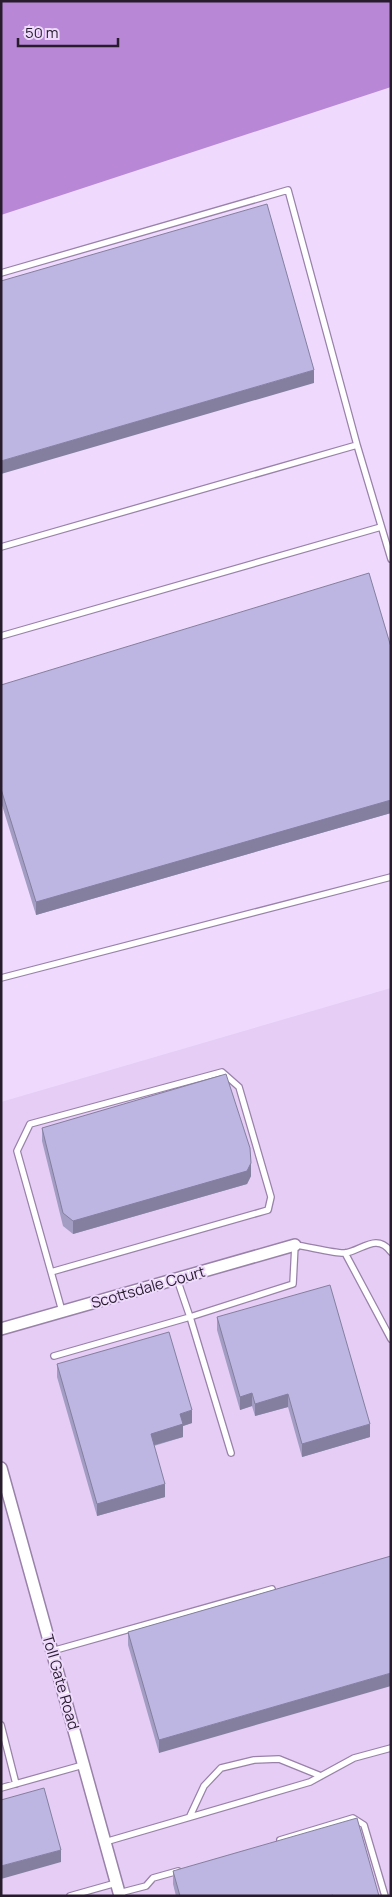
<svg xmlns="http://www.w3.org/2000/svg" width="392" height="1897" font-family="Manrope,sans-serif">
<rect width="100%" height="100%" fill="#efdafd"/>
<path fill="#e5cdf5" d="M391,988V1896H1V1102Z"/>
<path fill="#b887d6" d="M1,1H391V87L1,215Z"/>
<g fill="none" stroke-linecap="round" stroke-linejoin="round">
<defs>
<path id="lane" d="M1,273L288,190L357,445L1,547
M357,445L391,559
M1,636L381,527
M1,978L391,877
M345,1253L391,1339
M51,1272L268,1210L271,1197L239,1087L222,1072L30,1124L17,1151L62,1311
M54,1356L190,1317L177,1279
M231,1453L190,1317L293,1284L295,1245C306,1246 336,1254 345,1253C361,1251 377,1232 391,1252
M52,1651L272,1589
M1,1725L16,1784
M1,1788L83,1765
M190,1816L204,1786L221,1768L254,1760L279,1759L321,1776
M280,1840L353,1818L364,1825L385,1896
M105,1842L310,1782L354,1758L391,1748
M119,1893L146,1886L153,1878L178,1871
M70,1896L116,1883"/>
<path id="street" d="M1,1329L295,1245
M1,1468L120,1896"/>
</defs>
<use href="#lane" stroke="#9981a9" stroke-width="8"/>
<use href="#street" stroke="#9981a9" stroke-width="14"/>
<use href="#lane" stroke="#fff" stroke-width="5.5"/>
<use href="#street" stroke="#fff" stroke-width="11"/>
</g>
<path fill="#a39dc3" d="M391,647V813L36,915L1,802V685Z
M42,1128L251,1176L247,1184L73,1234L63,1226L42,1141Z
M217,1317L370,1437L302,1457L288,1407L255,1416L252,1406L240,1410L217,1330Z
M57,1364L192,1423L183,1426V1437L154,1446L165,1497L97,1516L57,1377Z
M391,1556L159,1753L128,1645V1632Z
M173,1871L379,1896H176L173,1884Z"/>
<path fill="#847f9f" d="M314,370V383L1,474V461Z
M391,800V813L36,915V902Z
M251,1163V1176L247,1184L73,1234V1221Z
M252,1393V1406L240,1410V1397Z
M288,1394V1407L255,1416V1404Z
M192,1410V1423L183,1426V1437L151,1446V1434L180,1414Z
M370,1424V1437L302,1457V1444Z
M165,1484V1497L97,1516V1504Z
M391,1673V1686L159,1753V1740Z
M61,1850V1862L1,1879V1866Z"/>
<path fill="#bdb6e3" stroke="#847f9f" d="M267,204L314,370L1,461V281Z
M369,573L391,647V800L36,902L1,789V685Z
M226,1074L250,1148L251,1163L247,1171L73,1221L63,1213L42,1128Z
M330,1285L370,1424L302,1444L288,1394L255,1404L252,1393L240,1397L217,1317Z
M169,1332L192,1410L180,1414L183,1424L151,1434L165,1484L97,1504L57,1364Z
M391,1556V1673L159,1740L128,1632Z
M44,1788L61,1850L1,1866V1800Z
M357,1818L379,1896H334L333,1895L329,1896H180L173,1871Z"/>
<g text-anchor="middle" dominant-baseline="central" stroke-width="4" stroke-linejoin="round" paint-order="stroke">
<g font-size="15" fill="#261c2c" stroke="#efdafd">
<text transform="translate(148 1287) rotate(-16)">Scottsdale Court</text>
<text transform="translate(61 1682) rotate(74)">Toll Gate Road</text>
</g>
</g>
<rect width="392" height="1897" fill="none" stroke="#261c2c" stroke-width="5"/>
<path d="M18 38v8h100v-8" fill="none" stroke="#261c2c" stroke-width="2.5"/>
<text x="25" y="38" font-size="15" fill="#261c2c" stroke="#efdafd" stroke-width="4" paint-order="stroke">50 m</text>
</svg>
